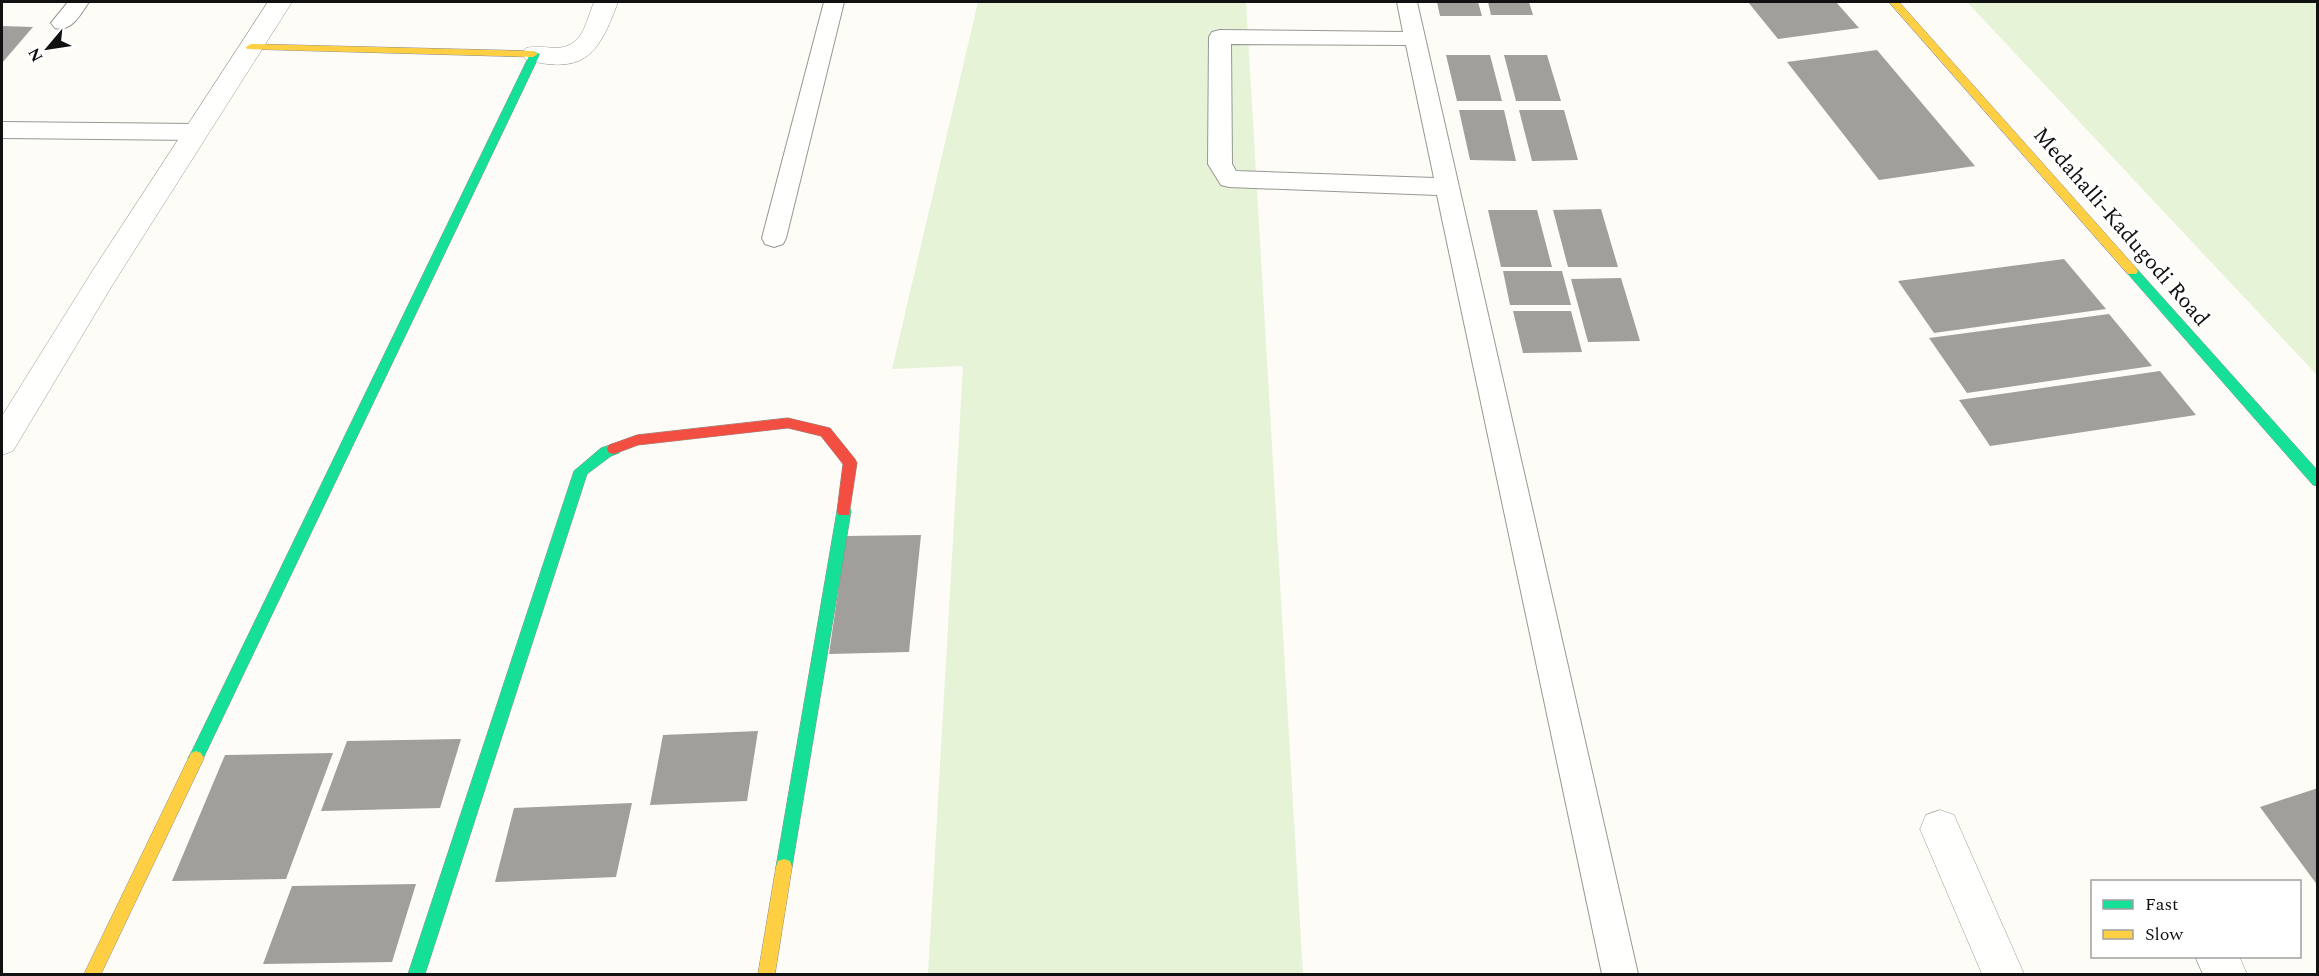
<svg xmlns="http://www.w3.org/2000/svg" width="2319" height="976" font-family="Spectral,serif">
<rect width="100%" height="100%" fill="#fdfcf7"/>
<path fill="#e7f3d7" d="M978,2H1246L1303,974H928L963,366L892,369Z
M1967,2H2317V375Z"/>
<path fill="#a19f9c" d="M1437,2H1478L1482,16H1440Z
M1488,2H1529L1533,15H1491Z
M1748,2H1836L1859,28L1778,39Z
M2,26L33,27L2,63Z
M1877,50L1975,166L1879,180L1787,62Z
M1446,55H1490L1502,101H1457Z
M1504,55H1547L1561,101H1516Z
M1459,110H1504L1516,161L1470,160Z
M1519,110H1564L1578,160L1532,161Z
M1601,209L1618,267H1568L1553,210Z
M1488,210H1537L1552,267H1501Z
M2064,259L2106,309L1934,333L1898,281Z
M1503,271H1562L1571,305H1510Z
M1621,278L1640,341L1588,342L1571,279Z
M1513,311H1571L1582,352L1523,353Z
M2109,314L2152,366L1967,393L1929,338Z
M2160,371L2196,415L1990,446L1959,400Z
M921,535L909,652L829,654L846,536Z
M758,731L747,801L650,805L663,735Z
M461,739L440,808L321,811L347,741Z
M333,753L286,879L172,881L225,755Z
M2318,788V886L2260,807Z
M632,803L616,877L495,882L514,808Z
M416,884L392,962L263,964L292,886Z"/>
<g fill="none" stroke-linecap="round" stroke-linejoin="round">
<defs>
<path id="lane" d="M68,2H89C80,15 72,32 55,28L51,23Z
M824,2H844L786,238L783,244L774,247L765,244L762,238Z
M1397,2H1417L1638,974H1602L1437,195L1229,187L1221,185L1208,164L1209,37L1212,32L1220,30L1403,32ZM1231,44L1406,45L1434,178L1236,171L1232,164Z
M2,122L196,124L204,127L207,132L204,137L196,140L2,138Z"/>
<path id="street" d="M268,2H292L113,284L13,451L2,455V416L93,270Z
M594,2H618C599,53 586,75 526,60L522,54L526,48C536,46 544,47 554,48C583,48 585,24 594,2Z
M1940,810L1954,815L2024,974H1982L1920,829L1926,815Z
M2195,956H2239L2247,974H2203Z"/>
<path id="fast" d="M533,51L540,54L201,763L196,765L191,763L188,758L191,753L529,56L528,54Z
M2132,267L2136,268L2318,471V486L2313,485L2128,274L2126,271Z
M614,444L619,445L621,449L619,453L611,456L587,474L425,974H408L574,471L601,448Z
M844,505L849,507L851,511L792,867L790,873L784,875L778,873L776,867L837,511L839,507Z"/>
<path id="slow" d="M1889,2H1899L2136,268L2138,271L2136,274H2128Z
M251,44L533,51L538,54L533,57L247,49L246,47Z
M196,751L201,753L204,758L101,974H84L191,753Z
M784,859L790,861L792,867L775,974H758L776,867L778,861Z"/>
<path id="jam" d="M788,418L830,428L855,459L857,463L849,515H839L837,511L843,464L821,436L788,428L638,445L614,454L609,453L607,449L609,445L637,435Z"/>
</defs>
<use href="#lane" stroke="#979795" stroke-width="2"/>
<use href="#street" stroke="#979795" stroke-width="1"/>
<use href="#fast" stroke="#8e8d8b" stroke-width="1"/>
<use href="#slow" stroke="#8e8d8b" stroke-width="1"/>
<use href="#jam" stroke="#8e8d8b" stroke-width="1"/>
<use href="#lane" fill="#fffffe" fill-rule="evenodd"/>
<use href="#street" fill="#fffffe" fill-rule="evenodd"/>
<use href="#fast" fill="#16e098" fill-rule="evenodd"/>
<use href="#slow" fill="#ffcf43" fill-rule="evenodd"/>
<use href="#jam" fill="#f24e42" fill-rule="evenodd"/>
</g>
<g text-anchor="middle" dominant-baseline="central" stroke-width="6" stroke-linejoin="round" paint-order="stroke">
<g font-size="22" fill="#111" stroke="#fff">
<text transform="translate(2121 227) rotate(49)">Medahalli-Kadugodi Road</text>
</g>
</g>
<rect width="2319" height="976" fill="none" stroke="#111111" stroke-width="6"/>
<rect x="2091" y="880" width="210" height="78" fill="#ffffff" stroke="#a0a0a0" stroke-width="1.5"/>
<rect x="2103" y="900" width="30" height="9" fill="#16e098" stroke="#a0a0a0" stroke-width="1.5"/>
<text x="2145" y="910" font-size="18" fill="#111111">Fast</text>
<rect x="2103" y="930" width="30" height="9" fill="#ffcf43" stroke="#a0a0a0" stroke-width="1.5"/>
<text x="2145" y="940" font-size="18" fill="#111111">Slow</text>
<g transform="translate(48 48) rotate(241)" stroke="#ffffff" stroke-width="4.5" paint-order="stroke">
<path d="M0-4.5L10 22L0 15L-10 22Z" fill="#111111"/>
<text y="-9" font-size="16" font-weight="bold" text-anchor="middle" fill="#111111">N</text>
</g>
</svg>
